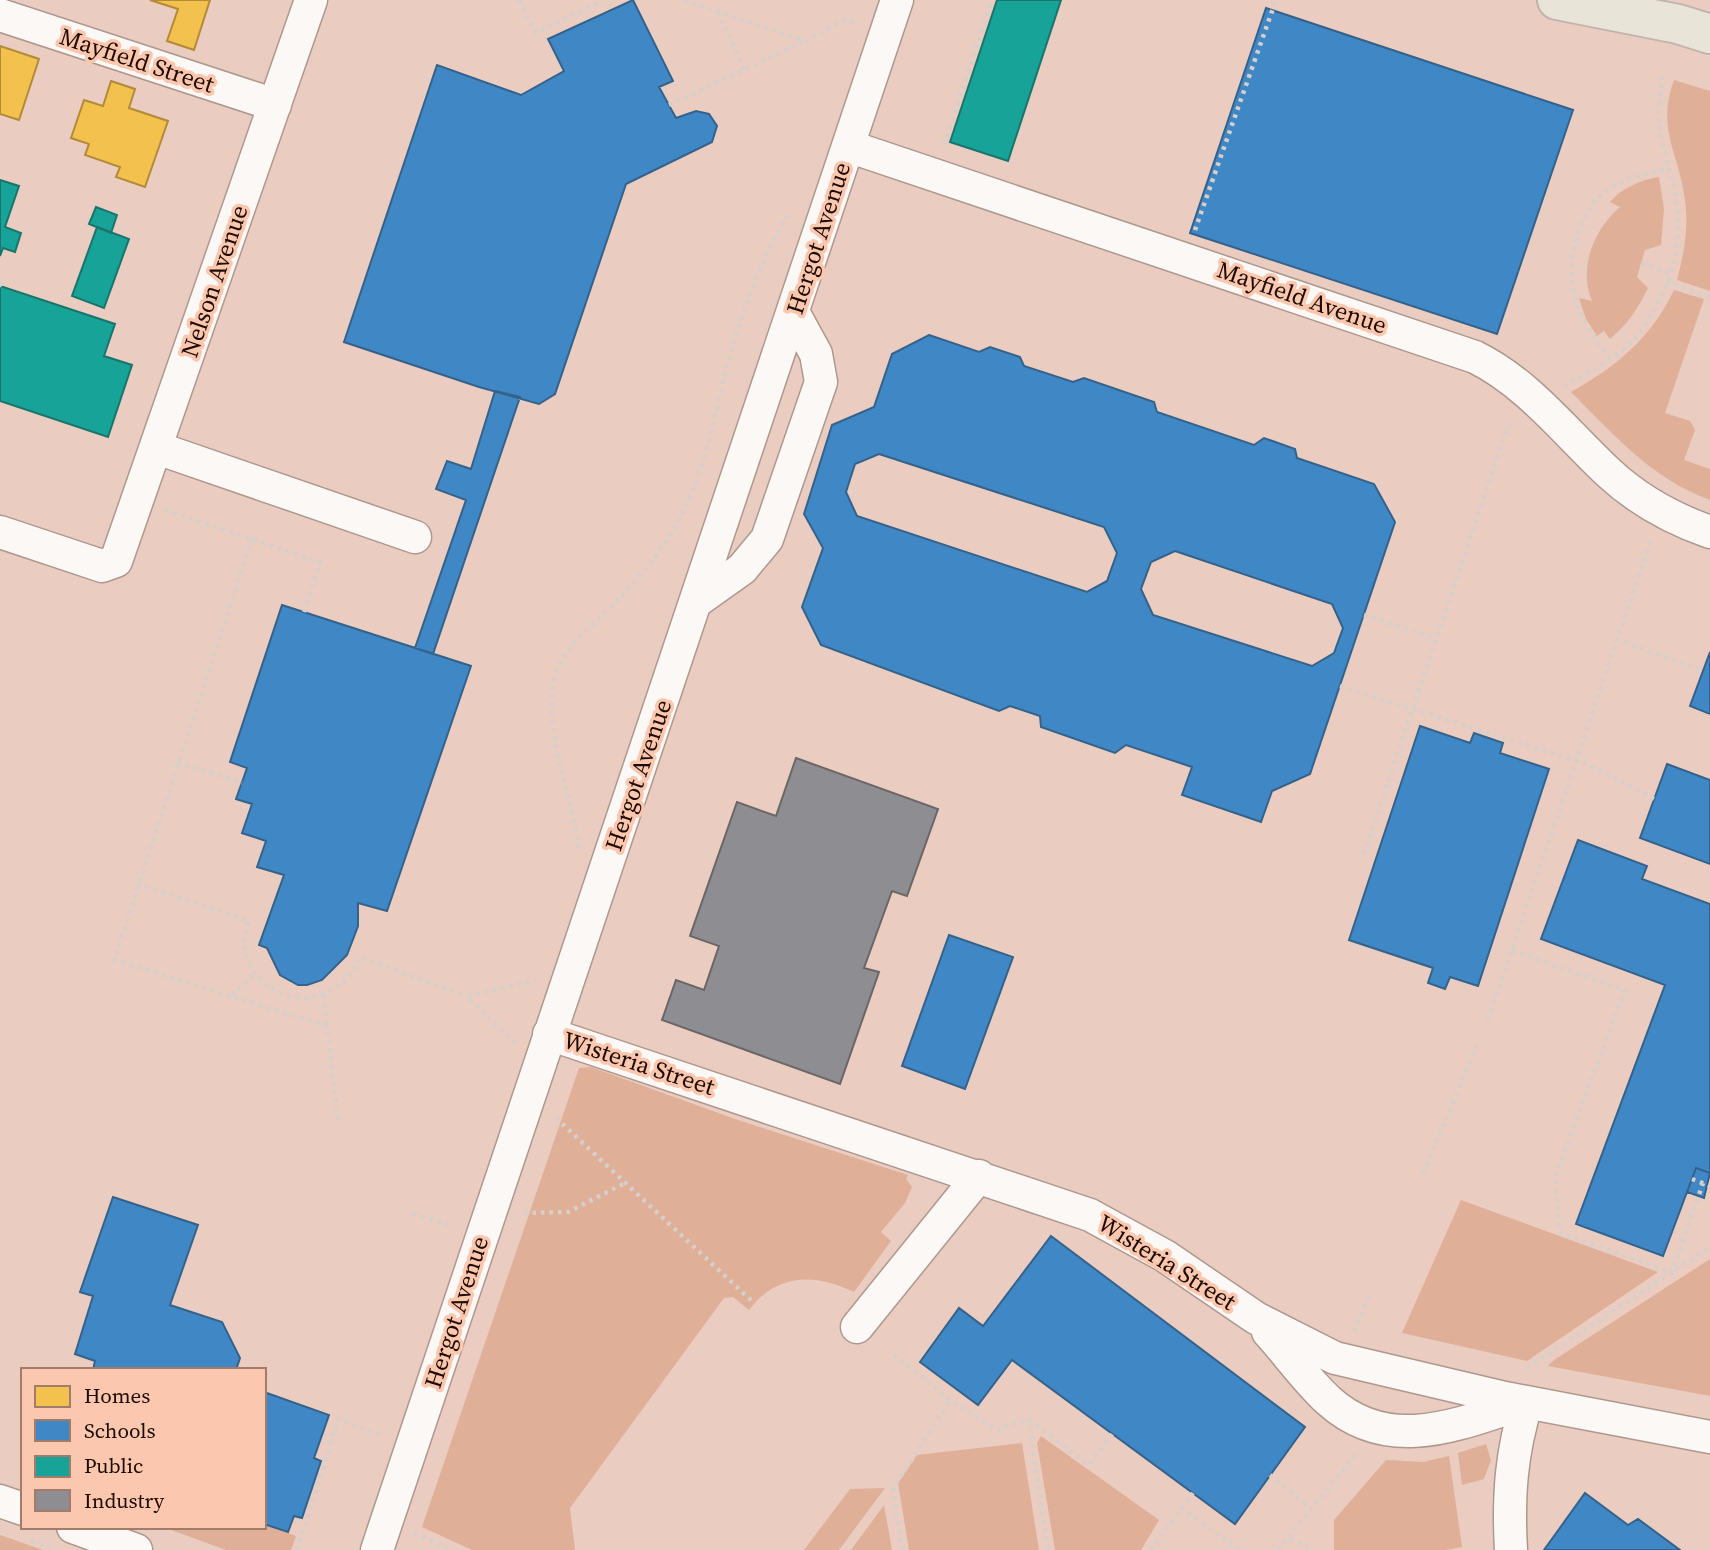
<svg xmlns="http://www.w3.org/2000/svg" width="1710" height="1550" font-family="'Source Serif 4',serif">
<rect width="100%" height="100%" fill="#eacdc0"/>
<path fill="#dfaf98" d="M1674,80L1710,91V291L1677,280C1684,253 1689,228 1685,200C1679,152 1656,130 1674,80Z
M1659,177L1664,209L1661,245L1645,250L1637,277L1648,288C1638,308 1628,324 1610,339L1604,331L1597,336L1586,319L1579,298L1592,301C1578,268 1594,229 1620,207L1610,202C1622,188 1640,180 1659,177Z
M1674,290L1704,299L1665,413L1690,421L1695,430L1684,460L1710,469V500C1652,479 1614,435 1571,392C1616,367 1652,337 1674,290Z
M591,1067L735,1119L908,1175L906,1179L912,1187L905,1203L881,1232L891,1241L854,1292C815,1273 777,1273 749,1310L733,1297L724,1298L570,1508L575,1550H472L422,1527L579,1068Z
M1461,1200L1658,1272L1527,1361L1402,1333Z
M1710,1259V1396L1548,1366L1554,1360Z
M1041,1436L1159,1520L1141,1550H1055L1037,1443Z
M1022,1443L1039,1550H909L898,1483L917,1455Z
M1486,1444L1491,1460L1484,1479L1462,1485L1458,1453Z
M1449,1456L1462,1547L1445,1550H1334V1520L1386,1460L1423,1462Z
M885,1488L839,1550H804L850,1489Z
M884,1505L892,1550H851Z
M264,1524L296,1536L291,1550H226L163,1527H264Z
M0,1535L43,1550H0Z"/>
<path fill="#f2c14e" stroke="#b28a38" stroke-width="2" d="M150,0H210L194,50L167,41L178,9Z
M0,46L39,59L19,120L0,114Z
M111,81L135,89L129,108L168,121L145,187L116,177L120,167L85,155L89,144L71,138L84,100L103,106Z"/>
<path fill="#3f88c5" stroke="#35628b" stroke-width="2" fill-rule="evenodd" d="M633,0L673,81L659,87L676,118L696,111L709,114L717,126L712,142L626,184L555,394L539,404L479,387L344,342L437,65L521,95L564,71L548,39Z
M1266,8L1573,110L1497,334L1190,233Z
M929,335L979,352L990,347L1020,357L1024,366L1073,382L1084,378L1154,402L1157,412L1254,445L1264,438L1295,449L1297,458L1374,484L1395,522L1310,774L1272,791L1261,822L1182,795L1192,767L1126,745L1115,753L1041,727L1040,716L1010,706L999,711L821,645L802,607L823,548L804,514L832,425L874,407L892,354ZM879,454L1104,527L1117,553L1107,581L1087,592L857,516L846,492L855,464ZM1175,551L1332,604L1343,628L1334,653L1312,666L1153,615L1141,589L1151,562Z
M495,391L520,397L433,654L415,648L466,500L436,489L447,461L471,469Z
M282,605L471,666L387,911L358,903V926L347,955L322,980L307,985H298L280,975L267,948L259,945L284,875L257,867L266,841L242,833L252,804L236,799L247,768L230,762Z
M1710,652V714L1690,706Z
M1420,726L1470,743L1474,733L1503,743L1500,753L1549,769L1478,986L1450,977L1445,989L1428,983L1433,968L1349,940Z
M1667,764L1710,780V864L1640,838Z
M1578,840L1647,866L1642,879L1710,904V1173L1696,1168L1663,1256L1576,1224L1665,985L1541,939Z
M949,935L1013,957L965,1089L902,1066Z
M1696,1168L1710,1173L1704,1198L1687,1192Z
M113,1197L198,1225L170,1305L222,1322L240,1358L236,1370H93L95,1361L75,1354L93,1296L80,1292Z
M1051,1236L1305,1427L1235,1524L1012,1360L978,1405L920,1362L959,1308L983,1326Z
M264,1392L329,1415L314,1458L321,1461L302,1518L294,1516L288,1532L264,1524Z
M1585,1493L1628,1525L1638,1519L1680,1550H1544Z"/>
<path fill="#17a398" stroke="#19756c" stroke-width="2" d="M997,0H1061L1008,161L950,142Z
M0,180L19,186L5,227L21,233L15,252L3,248L0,256Z
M96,207L117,215L111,233L89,224Z
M97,227L129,239L104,308L72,296Z
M0,286L115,324L104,356L132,365L108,437L0,401Z"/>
<path fill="#8d8d92" stroke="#6b6667" stroke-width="2" d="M796,758L938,809L907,896L892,891L864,968L879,972L840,1084L662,1020L676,980L704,990L719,946L690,936L737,802L776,816Z"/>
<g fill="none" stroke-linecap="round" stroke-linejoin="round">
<defs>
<path id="minor" d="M0,15L275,105
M848,146L1475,357C1528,383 1566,433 1609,473C1638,500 1673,519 1710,532
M157,448L415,537
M0,532L102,566L116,561L311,0
M697,601L742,569L767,539L821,382L816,354L793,312
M549,1034L1090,1215L1165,1256L1256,1318L1335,1358L1505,1398L1710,1437
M857,1327L979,1176
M1268,1332C1288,1354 1307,1381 1329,1401C1389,1455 1459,1424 1524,1403
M0,1501L23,1509
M73,1527L136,1550
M377,1550L897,0
M1511,1550C1508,1497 1511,1452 1527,1402"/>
<path id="major" d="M1557,0L1678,24L1710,34"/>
</defs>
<use href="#minor" stroke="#ae988d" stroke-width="35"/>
<use href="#major" stroke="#c2b3ad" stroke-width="42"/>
<path stroke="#d7cfca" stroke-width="4.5" stroke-dasharray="3.5 5" stroke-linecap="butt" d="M519,0L536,33L603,0
M684,0L806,41L846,19L857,23
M718,12L745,70
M669,105L805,41
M944,145L992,0
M1195,230L1276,0
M1641,263L1669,273
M1666,282L1710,297
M0,284L2,286
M1610,359C1576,317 1559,276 1582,224C1589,210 1594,199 1607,190C1625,177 1649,174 1669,169
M1564,386C1586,373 1613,361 1631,342C1659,312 1680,262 1678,220C1677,188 1664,158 1659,126C1657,109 1661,90 1663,73
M165,510L320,562L304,612
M252,539L114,960L327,1026L338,1121
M1364,615L1437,639
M1616,639L1703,671
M1340,686L1590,765L1654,799
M177,762L242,783
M578,848C574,794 545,740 553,686C558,647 597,623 622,596C645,571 670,541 684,510C706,464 715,411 728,363C742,310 762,258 790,211
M1364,853L1507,428L1513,423
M137,884L249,921C222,989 327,1034 360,957L467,996
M1512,951L1625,990L1555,1177L1560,1233L1672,1273L1703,1183
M324,995L327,1025
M232,996L256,972
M1488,1020L1651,540
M515,1043L467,996L536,980
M556,1118L754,1303
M1423,1174L1477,1045
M1692,1179L1710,1186
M413,1213L452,1226
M524,1213L568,1212L625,1183
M1354,1331L1370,1295
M894,1355L951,1401L996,1430L1029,1419L1048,1550
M1527,1368L1710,1247
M1029,1420L1089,1465L1112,1434
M1270,1475L1311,1509
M1181,1508L1240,1550
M414,1533L451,1550
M1290,1539L1312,1550
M31,1541L49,1547
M297,1550L338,1419L383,1436
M902,1550L893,1488L950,1401
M1151,1550L1193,1493
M1278,1550L1357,1453"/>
<use href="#minor" stroke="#fcf8f6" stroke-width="32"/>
<use href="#major" stroke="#e8e4d8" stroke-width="38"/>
</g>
<g text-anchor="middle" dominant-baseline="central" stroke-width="7" stroke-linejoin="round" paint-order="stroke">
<g font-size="24" fill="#1d0b04" stroke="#fbc7ae">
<text transform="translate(137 60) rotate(18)">Mayfield Street</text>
<text transform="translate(818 238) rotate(-72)">Hergot Avenue</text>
<text transform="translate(214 281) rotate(-71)">Nelson Avenue</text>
<text transform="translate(1302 297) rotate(19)">Mayfield Avenue</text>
<text transform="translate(638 775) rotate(-71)">Hergot Avenue</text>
<text transform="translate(639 1063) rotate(18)">Wisteria Street</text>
<text transform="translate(1167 1262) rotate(32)">Wisteria Street</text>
<text transform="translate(456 1312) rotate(-72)">Hergot Avenue</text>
</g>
</g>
<rect x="21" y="1368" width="245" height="161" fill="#fbc7ae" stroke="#a27c6a" stroke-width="2"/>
<rect x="35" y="1386" width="35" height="21" fill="#f2c14e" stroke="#a27c6a" stroke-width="2"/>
<text x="84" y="1403" font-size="21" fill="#1d0b04">Homes</text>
<rect x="35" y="1420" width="35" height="21" fill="#3f88c5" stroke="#a27c6a" stroke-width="2"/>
<text x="84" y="1438" font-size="21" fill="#1d0b04">Schools</text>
<rect x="35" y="1456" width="35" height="21" fill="#17a398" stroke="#a27c6a" stroke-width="2"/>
<text x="84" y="1473" font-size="21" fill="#1d0b04">Public</text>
<rect x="35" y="1490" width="35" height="21" fill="#8d8d92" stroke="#a27c6a" stroke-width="2"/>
<text x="84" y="1508" font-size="21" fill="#1d0b04">Industry</text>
</svg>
